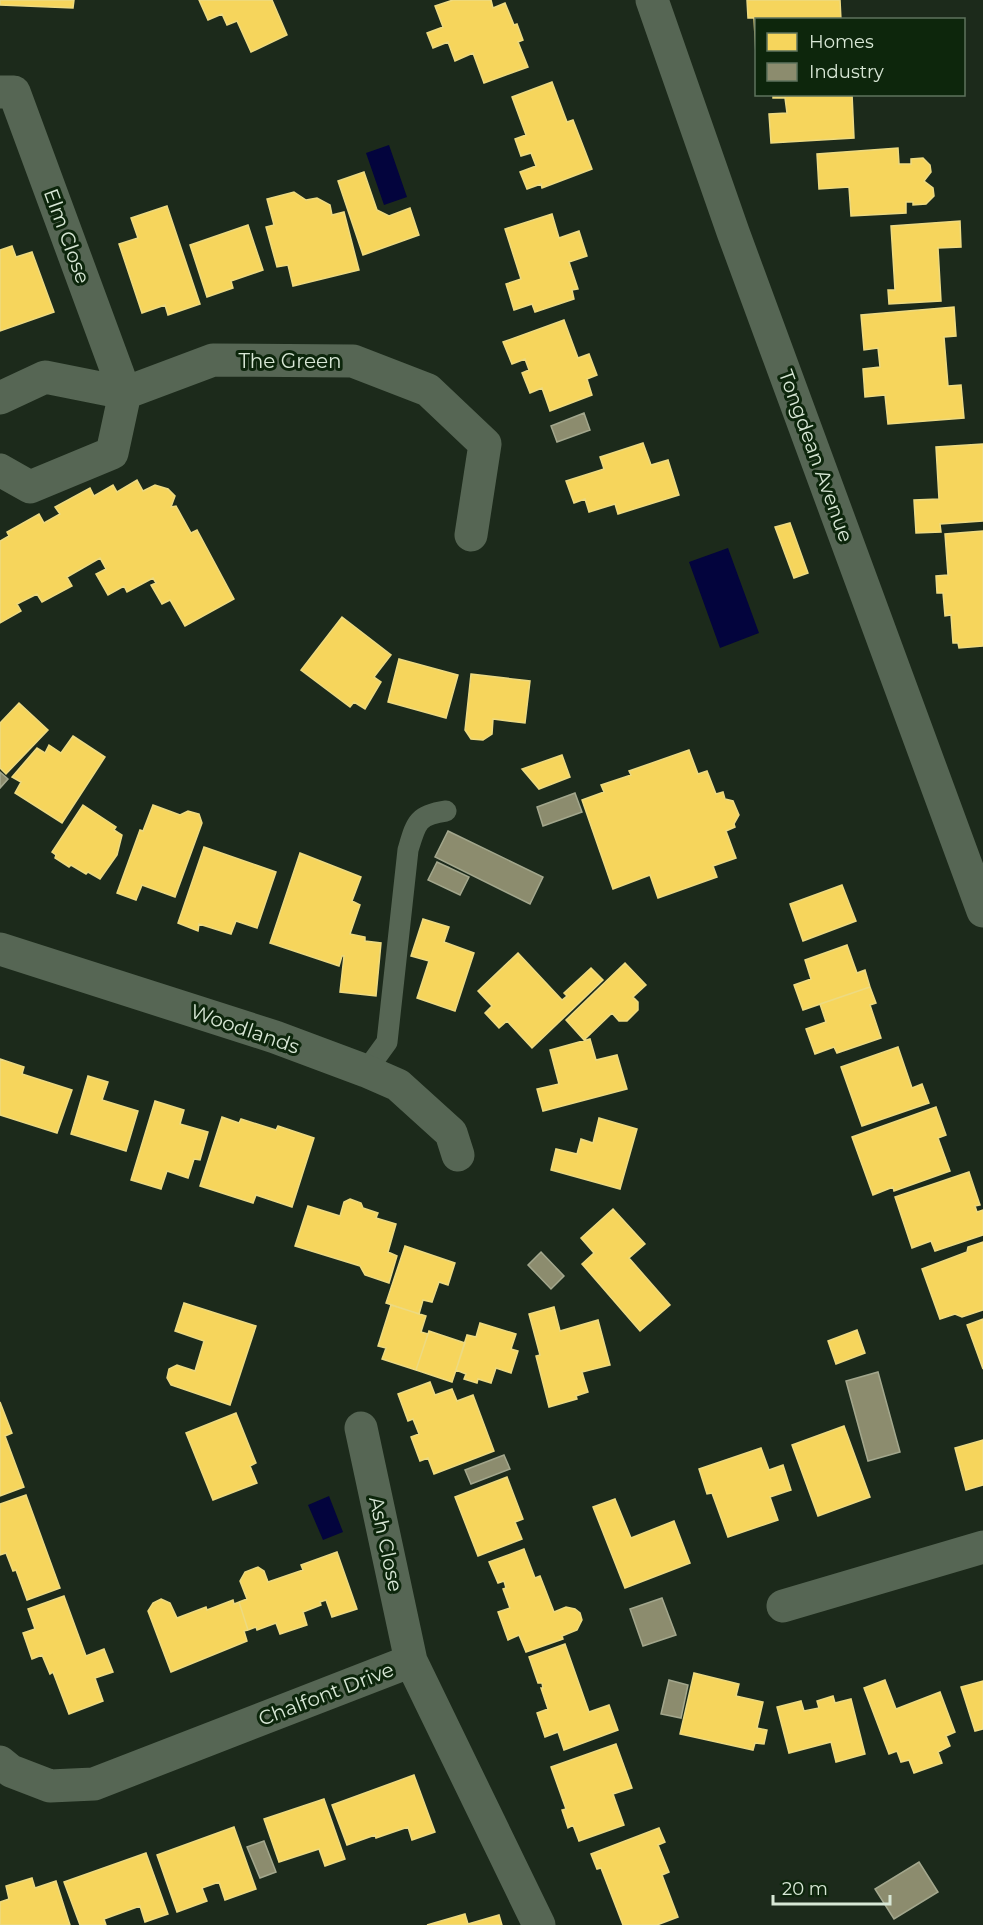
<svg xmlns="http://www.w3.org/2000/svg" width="983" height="1925" font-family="Montserrat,sans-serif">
<rect width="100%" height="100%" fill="#1c2a1b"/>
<path fill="#03043d" d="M389,145L407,197L384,205L366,153Z
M728,548L759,633L720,648L689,562Z
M329,1496L343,1532L323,1540L308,1505Z"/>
<path fill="#f6d55c" stroke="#edda81" stroke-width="1.5" d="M0,0H74L73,8L0,5Z
M199,0H272L287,35L251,52L237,21L227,25L222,14L208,20Z
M453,0H491L493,8L505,3L514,25L517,24L523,40L518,42L528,67L484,83L473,53L455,61L448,42L433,48L427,33L443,27L435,6Z
M747,0H840L841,20H756V55L754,18H748Z
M552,82L567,122L573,120L592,169L542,188L541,184L527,189L520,172L536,166L531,153L521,156L515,139L526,135L512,97Z
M773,94H852L854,138L771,143L769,114L787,113L785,98H773Z
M898,148L899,164H911V159L923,158L930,165L931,172L924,181L933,188L934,196L926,204L913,205V202H906V213L851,216L849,187L819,189L817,154Z
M364,172L377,210L389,216L410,208L419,235L363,255L338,181Z
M294,192L306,200L317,198L330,205L332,215L344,212L359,270L293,286L288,265L277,267L266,227L274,225L267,199Z
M167,206L200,304L168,315L165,305L142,313L119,244L138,238L131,218Z
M552,214L559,238L579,231L587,256L569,262L578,289L572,290L574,299L535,312L532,304L514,310L506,284L521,279L505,229Z
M960,221L961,247L938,248L941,301L889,304L888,290H895L891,226Z
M248,225L263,270L231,281L233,288L207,297L190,245Z
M12,246L16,257L32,252L54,312L0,331V250Z
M954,307L956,336L944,337L948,386L961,385L964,418L888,424L885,395L865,397L863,369L880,367L878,348L864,350L861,315Z
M564,320L578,358L589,354L597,375L587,379L592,395L550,411L542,388L530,393L522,373L529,370L525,359L512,364L503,342Z
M643,443L651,465L668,460L679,495L618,514L615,504L589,512L585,499L574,503L566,481L604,469L600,457Z
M983,444V521L940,524L941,532L916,533L914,500L939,499L936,447Z
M137,480L143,491L155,485L168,489L175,496L171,507L176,506L191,533L197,530L234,599L185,626L170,600L162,604L151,585L156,583L153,578L127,592L124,586L108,595L96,574L106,569L100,558L67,577L72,586L42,602L37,594L17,604L21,611L0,623V541L9,536L7,532L39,514L44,523L60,514L55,507L90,488L94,496L113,485L117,492Z
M790,523L808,573L794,578L775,527Z
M983,531V646L959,648L958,643H953L951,615L945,616L943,593H937L936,576L948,575L945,534Z
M342,617L391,655L374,677L381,682L365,709L354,702L350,707L301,670Z
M399,659L458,675L446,718L388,702Z
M471,674L530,681L525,723L493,719L492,734L483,740L471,739L465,730Z
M19,703L48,730L6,774L0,768V723Z
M73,736L105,757L62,823L15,793L21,782L12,777L37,748L45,753L49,745L61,753Z
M689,750L698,774L707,771L716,794L723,792L725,799L733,801L739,815L734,824L735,827L726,831L736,858L713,866L717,877L658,898L650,875L613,889L582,800L604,792L601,785L631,775L629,771Z
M562,755L570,777L539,789L522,769Z
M83,805L116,827L114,830L122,835L117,855L100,879L88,872L86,874L71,865L69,867L55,858L56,855L52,852Z
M153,805L180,815L188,811L199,814L202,823L175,897L142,885L136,900L117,893L140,830L143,831Z
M204,847L276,872L257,928L236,921L231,934L199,924L198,931L178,923Z
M300,853L361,877L352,901L360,905L350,934L365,937V941L381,943L376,996L340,992L344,956H342L339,966L270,943Z
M842,885L856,921L803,941L790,904Z
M423,919L449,927L444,942L474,953L455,1011L417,998L429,961L411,956Z
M847,945L857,973L865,970L870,987L803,1010L794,985L811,979L805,960Z
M518,953L562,1000L567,996L564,993L591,968L603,980L532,1048L507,1021L499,1028L485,1013L492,1006L478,991Z
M625,963L646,985L633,997L638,1002V1010L627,1021H619L612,1013L584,1040L566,1020Z
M870,987L876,1003L870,1005L881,1038L837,1053L834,1047L815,1054L806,1029L826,1022L820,1004Z
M590,1039L596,1060L617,1055L627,1089L543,1111L537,1089L559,1084L550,1050Z
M898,1047L912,1088L922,1084L929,1103L862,1126L841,1067Z
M0,1059L24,1067L22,1074L72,1090L57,1133L0,1115Z
M88,1076L108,1082L102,1100L138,1111L126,1151L71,1134Z
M155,1101L184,1110L180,1124L208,1132L200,1160L194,1159L188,1178L167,1171L161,1189L131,1180Z
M936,1107L946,1135L938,1138L950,1171L894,1191L893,1187L873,1195L852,1137Z
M222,1117L239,1123L241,1119L276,1130L278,1126L314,1138L292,1207L256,1195L253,1203L200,1186Z
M599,1118L637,1129L620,1189L551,1170L556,1149L577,1154L581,1139L593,1143Z
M969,1172L980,1205L975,1206L977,1212L983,1210V1235L935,1251L931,1241L912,1248L895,1197Z
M350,1199L361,1203L363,1208L378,1213L376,1218L396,1224L388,1252L397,1256L389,1283L365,1275L360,1266L295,1246L308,1206L340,1216L344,1202Z
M613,1209L645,1244L629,1258L670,1305L640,1331L582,1264L594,1253L581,1238Z
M983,1242V1310L962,1317L955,1314L940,1319L922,1269L967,1252L968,1247Z
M405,1246L455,1263L448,1285L439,1282L432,1302L423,1300L419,1314L386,1303Z
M184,1303L256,1326L230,1405L171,1385L167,1378L169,1369L177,1365L195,1371L204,1341L175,1331Z
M391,1305L426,1316L421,1332L428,1334L416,1370L382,1359L386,1348L378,1346Z
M554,1307L560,1331L598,1320L610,1365L582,1372L588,1392L576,1396L577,1399L549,1407L536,1356L540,1355L529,1314Z
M983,1319V1369L967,1325Z
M480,1323L516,1334L511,1349L518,1351L511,1373L496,1368L491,1383L478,1379L477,1383L464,1379L466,1374L456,1370L467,1335L476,1337Z
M857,1330L865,1353L836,1364L828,1341Z
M429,1331L465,1343L452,1382L416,1370Z
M430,1382L435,1395L452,1389L457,1401L473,1395L494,1451L434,1474L428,1458L420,1461L411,1437L419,1434L413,1419L408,1421L398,1394Z
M0,1402L12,1433L5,1436L24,1487L0,1496Z
M236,1413L256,1463L250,1466L257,1483L213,1500L186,1433Z
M844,1426L870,1497L818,1516L792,1445Z
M983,1440V1485L966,1490L955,1448Z
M761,1448L769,1470L783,1465L791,1490L770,1497L778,1520L728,1537L712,1493L707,1494L699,1469Z
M507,1477L523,1519L515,1522L522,1539L478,1556L455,1497Z
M26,1495L60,1588L27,1600L16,1570L13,1571L6,1553L0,1555V1504Z
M615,1499L631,1538L674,1521L690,1563L625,1588L593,1507Z
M524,1549L535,1578L540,1576L554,1612L566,1607L575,1609L580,1613L582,1620L577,1630L562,1636L563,1639L526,1652L519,1635L508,1640L498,1612L510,1608L503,1589L506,1588L504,1581L498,1583L489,1562Z
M337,1552L357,1609L332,1617L326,1600L320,1602L321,1605L303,1612L307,1625L280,1634L276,1623L257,1630L256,1627L248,1630L239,1602L247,1599L240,1581L245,1572L258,1567L264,1571L268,1582L303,1570L301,1565Z
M64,1596L86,1656L104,1649L113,1672L95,1678L103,1701L69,1714L53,1672L50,1674L42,1655L32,1659L23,1633L35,1629L28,1609Z
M161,1599L170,1603L177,1618L206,1607L207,1610L233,1600L234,1604L239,1602L248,1630L244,1631L247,1641L171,1672L148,1611L153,1603Z
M565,1644L589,1712L609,1705L618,1730L564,1750L558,1732L545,1737L537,1713L548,1709L541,1688H543L542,1683H538L529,1657Z
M694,1673L739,1684L736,1696L763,1702L757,1728L767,1730L764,1744L755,1743L753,1750L680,1734Z
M885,1680L896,1709L940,1692L955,1732L946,1736L950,1746L938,1752L942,1763L914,1773L909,1760L901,1762L897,1751L889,1754L864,1688Z
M983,1681V1729L975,1731L961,1687Z
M833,1696L835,1703L851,1699L865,1754L836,1762L831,1742L789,1753L777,1707L801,1701L804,1711L819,1708L817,1701Z
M616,1744L632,1788L613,1794L624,1825L579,1841L573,1825L568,1828L562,1810L566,1809L551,1767Z
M414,1775L435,1832L412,1840L408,1827L376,1838L375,1835L347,1845L332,1805Z
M324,1799L345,1859L325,1866L319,1849L279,1862L264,1819Z
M234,1827L256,1889L225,1900L219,1882L202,1888L207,1901L177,1912L157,1855Z
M659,1828L665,1842L658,1845L669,1872L662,1875L678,1917L657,1925H623L601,1868L597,1869L591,1854Z
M146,1853L168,1914L145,1922L140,1906L104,1919L106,1925H80L64,1882Z
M32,1878L35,1888L56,1881L70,1925H0V1902L9,1899L6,1886Z
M465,1914L468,1924L499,1915L502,1925H427Z"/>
<path fill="#8c8c6e" stroke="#a3a78d" stroke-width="1.5" d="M584,413L590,430L557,442L551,426Z
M0,772L8,779L0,788Z
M575,793L582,812L543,826L537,807Z
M448,831L543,877L530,904L435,857Z
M437,862L469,877L460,895L428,880Z
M541,1252L564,1276L551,1289L528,1265Z
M878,1372L900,1452L868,1461L846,1381Z
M504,1455L510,1469L471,1484L465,1470Z
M662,1598L676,1635L643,1646L630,1609Z
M669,1680L688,1685L681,1718L661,1714Z
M264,1841L276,1872L260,1878L247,1847Z
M919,1862L938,1892L894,1919L875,1889Z"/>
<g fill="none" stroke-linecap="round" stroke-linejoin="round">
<path stroke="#566654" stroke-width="21" d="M366,1071L387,1042L408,850C416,823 417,815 446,811"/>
<path stroke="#566654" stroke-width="33" d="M652,0L733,232L983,911
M0,92H14L125,393
M125,393L213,360L353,361L428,390L485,444L471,535
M0,398L45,377L125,393
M0,470L30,487L112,453L125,393
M0,949L275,1037L366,1071L398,1085L451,1133L458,1155
M361,1428L411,1661
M783,1606L983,1547
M0,1762L11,1771L50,1786L94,1784L411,1661L539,1925"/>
</g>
<g text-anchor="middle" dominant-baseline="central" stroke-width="6" stroke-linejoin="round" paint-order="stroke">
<g font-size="20" fill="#d8e7d6" stroke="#0d260c">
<text transform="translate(67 236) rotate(70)">Elm Close</text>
<text x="290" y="361">The Green</text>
<text transform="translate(816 456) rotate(70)">Tongdean Avenue</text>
<text transform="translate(245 1029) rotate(19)">Woodlands</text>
<text transform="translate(386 1544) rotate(78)">Ash Close</text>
<text transform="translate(326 1694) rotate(-21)">Chalfont Drive</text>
</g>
</g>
<rect x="755" y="18" width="210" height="78" fill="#0d260c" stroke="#5e735d" stroke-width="1.5"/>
<rect x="767" y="33" width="30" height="18" fill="#f6d55c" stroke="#5e735d" stroke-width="1.5"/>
<text x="809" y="48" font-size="18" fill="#d8e7d6">Homes</text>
<rect x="767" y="63" width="30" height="18" fill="#8c8c6e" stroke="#5e735d" stroke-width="1.5"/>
<text x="809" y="78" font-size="18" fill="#d8e7d6">Industry</text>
<path d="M773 1895v9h117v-9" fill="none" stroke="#d8e7d6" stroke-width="3"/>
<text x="782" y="1895" font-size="18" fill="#d8e7d6" stroke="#0d260c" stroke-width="4.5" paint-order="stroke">20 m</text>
</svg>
